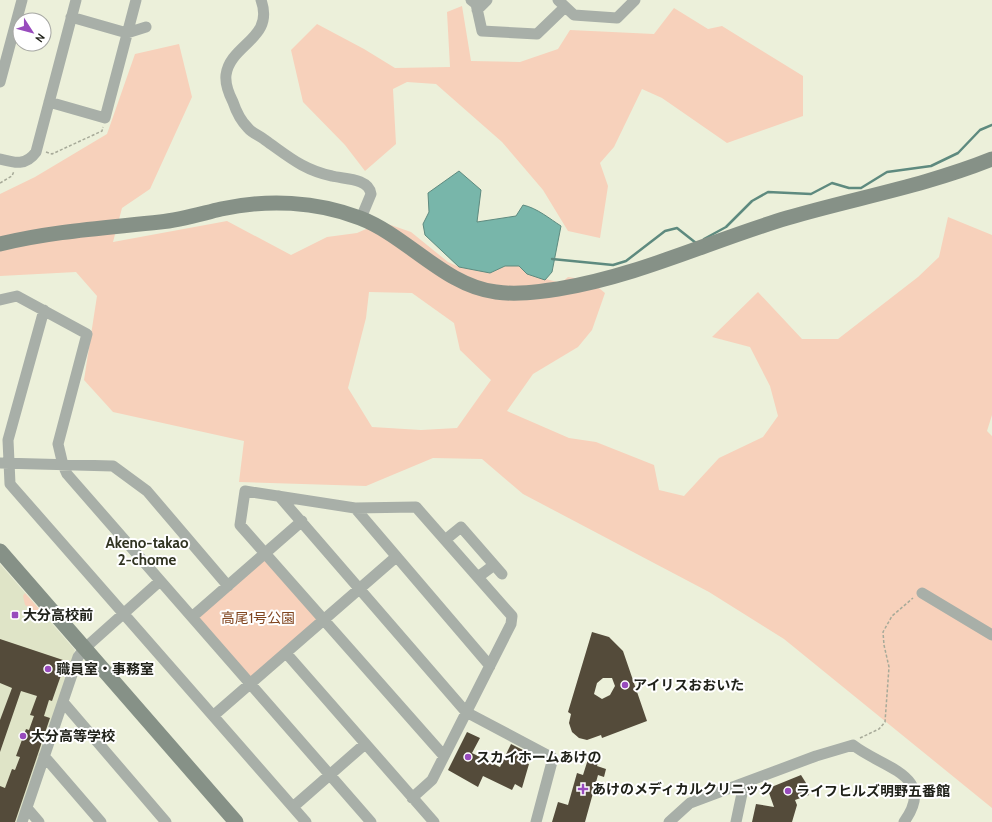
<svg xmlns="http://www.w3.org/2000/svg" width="992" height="822" font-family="Cabin,'Noto Sans JP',sans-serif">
<rect width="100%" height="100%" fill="#ecf0da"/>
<path fill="#dfe4c7" d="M0,564L75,650L18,822H0Z"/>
<path fill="#f7d1bb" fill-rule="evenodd" d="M462,6L471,61L520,62L558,49L570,30L654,34L674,8L708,29L722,26L803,76V116L727,143L662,98L642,89L614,147L600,163L608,186L600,238L568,231L543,190L502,142L436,84L407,82L393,89L396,144L365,171L345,145L303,102L291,50L317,24L364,49L395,68L450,67L447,12Z
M179,44L192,97L150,189L122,208L113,242L227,221L291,255L327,237L357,233L382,222L411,232L448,262L459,267L490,273L505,266H519L527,274L561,283L568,277L589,280L605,293L592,330L578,347L533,374L507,411L569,438L596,442L654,465L659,490L684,496L719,458L763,437L778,416L770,386L750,347L712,337L758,292L802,339H838L918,277L939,257L948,217L992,235V415L987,431L992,436V808L784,639L709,592L523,494L482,459L433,458L366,486L239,482L244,441L113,412L84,380L97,296L76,272L0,276V194L35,177L107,134L135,54ZM369,292L412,293L454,323L460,350L491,380L457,428L421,430L372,427L348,388L366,318Z
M262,561H266L316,618V622L253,677L250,676L199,618V616Z
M25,593L41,611H35L25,605L23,596Z"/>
<path fill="#78b6aa" stroke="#5e8a7f" d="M459,171L481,190L477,222L516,216L523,205C537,208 550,219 561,226L552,272L545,280L527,274L519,266H505L490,273L459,267L425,235L423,224L429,212L428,193Z"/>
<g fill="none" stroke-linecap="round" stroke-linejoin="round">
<path stroke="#5e8a7f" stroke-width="2.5" d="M704,239L726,227L752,201L768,192L811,194L832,183L849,188H861L887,172L931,166L958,153L980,130L992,125
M552,259L613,265L626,261L665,231L677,228L696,243"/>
</g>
<path fill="#544b3a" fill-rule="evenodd" d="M592,632L609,637L623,651L647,721L602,738L601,735L587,740L579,738L572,732L569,723L571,714L568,712ZM603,678H612L615,686L610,695L602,699L594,694L597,683Z
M0,639L66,661L52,701L49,700L44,716L50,718L15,822H0V786L5,788L12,769L15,770L20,757L16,756L26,729L29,730L34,716L30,715L37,696L21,691L0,752V720L12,688L0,683Z
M467,732L480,738L472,753L500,767L511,744L531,754L526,763L529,764L522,788L515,784L512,790L483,776L478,787L448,770Z
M589,756L599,759L597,766L606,769L604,777L598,775L585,822H552L558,802L568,805L577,773L583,775Z
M801,775L806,783L809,795L795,800L797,805L792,822H752L756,804L774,807L768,790L769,788Z"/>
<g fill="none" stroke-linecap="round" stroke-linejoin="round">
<path stroke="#a7aa99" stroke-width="1.5" stroke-dasharray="3 2" stroke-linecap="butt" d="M46,152L52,154L102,131L103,127
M0,183L12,176L14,171
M860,738L879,729L885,722L889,667L884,645L883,632L892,616L913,598"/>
<path stroke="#a8afa8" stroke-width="11" d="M261,0C275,39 230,44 226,75C225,84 229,94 233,102C236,111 241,121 248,128C252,133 260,136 265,140C288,156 303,170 332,176C343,179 369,178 371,194L361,218
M471,0L476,4L482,31L537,34L565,7
M558,0L574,15L617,18L635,0
M477,10L487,0
M71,17L127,33L146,27
M0,82L22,0
M49,102L105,118L136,0
M0,159C15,163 26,166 36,152L76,0
M0,300L17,296L87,334L58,444L63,465L67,474L371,822
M44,310L8,440L10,484L306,822
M0,463L113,466L147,491L228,586
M279,496L466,712L553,758L536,822
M355,508L490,666
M445,540L461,527L502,574
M478,577L494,565
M922,593L992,635
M192,617L302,521
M286,653L434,822
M63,702L166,822
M213,716L396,557
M44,756L101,822
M412,798L432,780L511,624L512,616L416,507L355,508L245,491L240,525L444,756
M293,807L365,744
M27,808L39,822
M22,822L78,657L85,648L160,581
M669,822L690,803L816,756L853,745C882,768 938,775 904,822
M736,822L744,784"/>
<path stroke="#869187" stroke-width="15" d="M0,244C53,231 106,228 160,222C181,220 200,214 221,209C267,199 316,201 360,218C407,236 445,286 496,292C516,295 537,292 558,289C638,276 710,241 787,218C855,198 925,186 992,159
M0,551L236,822"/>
</g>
<g fill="#984bbd" stroke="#fff" stroke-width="1.5">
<rect x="11" y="611" width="8" height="8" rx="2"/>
<circle cx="48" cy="669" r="4"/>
<circle cx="625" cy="685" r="4"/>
<circle cx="23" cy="736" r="4"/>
<circle cx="468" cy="757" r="4"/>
<path d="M581 783h4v4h4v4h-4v4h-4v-4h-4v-4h4z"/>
<circle cx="788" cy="791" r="4"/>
</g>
<g text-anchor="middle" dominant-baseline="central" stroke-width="4" stroke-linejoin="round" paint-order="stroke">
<g font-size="14" font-weight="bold" fill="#20221a" stroke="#fff" text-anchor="start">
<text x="23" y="615">大分高校前</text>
<text x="56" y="669">職員室・事務室</text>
<text x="633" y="685">アイリスおおいた</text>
<text x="31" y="736">大分高等学校</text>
<text x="476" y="757">スカイホームあけの</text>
<text x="592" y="789">あけのメディカルクリニック</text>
<text x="796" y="791">ライフヒルズ明野五番館</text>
</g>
<g font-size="14" fill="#80451f" stroke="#fff">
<text x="258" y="618">高尾1号公園</text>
</g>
<g font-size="15" font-weight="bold" fill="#313422" stroke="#fff">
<text x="147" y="543">Akeno-takao<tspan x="147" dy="17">2-chome</tspan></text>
</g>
</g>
<g transform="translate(32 32) rotate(126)"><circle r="19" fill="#ffffff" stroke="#a6a7a3"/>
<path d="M0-3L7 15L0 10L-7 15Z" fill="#984bbd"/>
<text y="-6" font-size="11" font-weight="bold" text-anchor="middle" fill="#20221a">N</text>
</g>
</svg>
